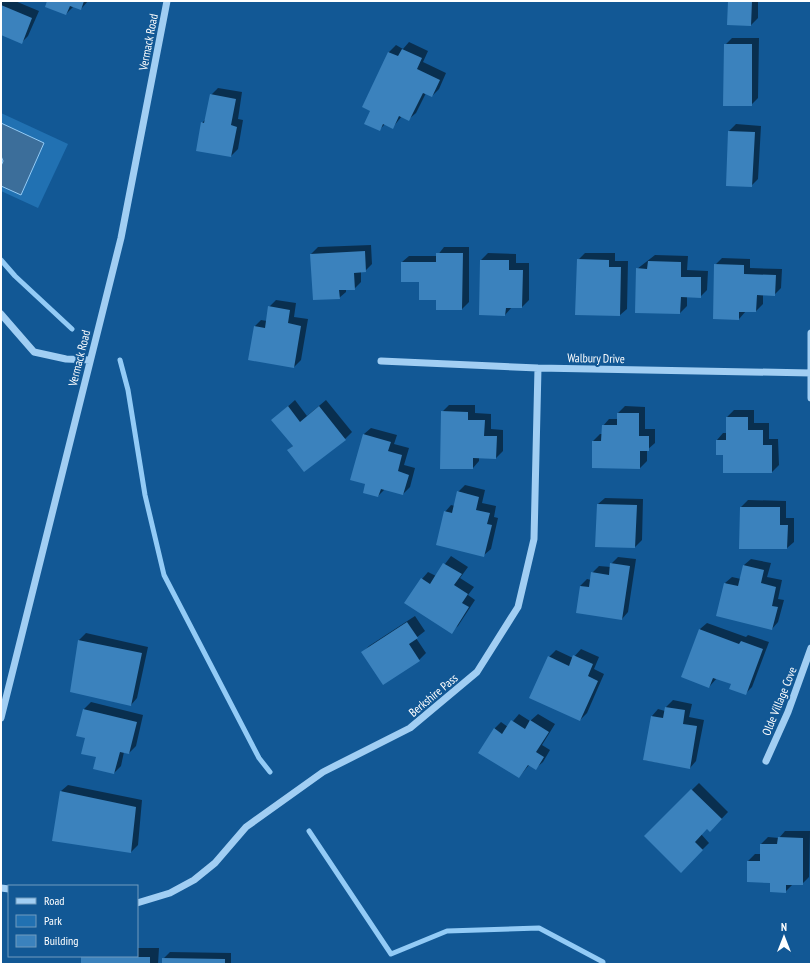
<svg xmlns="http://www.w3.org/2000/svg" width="812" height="965" font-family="'PT Sans Narrow',sans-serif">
<rect width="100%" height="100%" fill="#125895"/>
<path fill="#2171b2" d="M1,113L68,144L38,208L1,191Z"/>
<path fill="#3c6e9a" stroke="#93cbf6" d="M1,123L44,143L21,195L1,186V166L3,161L1,156Z"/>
<path fill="#0007" d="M1,1H15L39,11L28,36L22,42L1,34Z
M48,1H88L81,9L74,6L66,14Z
M729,1H758V18L751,25Z
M732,38H759L758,98L751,105L725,45Z
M409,42L428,51L423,62L446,73L439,89L432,96L426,93L416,113L409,119L402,116L393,127L385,124L379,130L371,110L363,106L389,52L396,45L403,49Z
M218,88L242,92L238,119L243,120L238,149L231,156L202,123L206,119L211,95Z
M736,124L761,126L758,179L751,186L729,131Z
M371,245L372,264L365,271H361V282L354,289H346V292L339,298L311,254L318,247Z
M444,247H469V302L462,309H437V299L402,262L409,256H437Z
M488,253L516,254V263H529V300L522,307H512L505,315L481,260Z
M585,253H615V261H628L627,309L620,315L578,260Z
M655,255L688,256L687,270L708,271L707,290L700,297L687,296V306L680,313L637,269Z
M722,258L750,259V268L782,269L781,288L774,295L763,294V304L756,311H746L739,319L715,265Z
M276,300L296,303L294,317L308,319L301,360L294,367L254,327L261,320L267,321L269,307Z
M295,400L307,416L326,400L352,432L345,439L288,450L294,445L273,420Z
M449,405H475V413L491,414V429L503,430V451L496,458L479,457V461L473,468L442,412Z
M625,406L645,407V429H655V443L647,450V461L640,468L593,441L600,434H603V426L609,419H618V413Z
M734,410H754V423H769V439H778L779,465L772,472L724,454H717V440L723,433H727V417Z
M371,428L397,435L394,444L409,448L404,465L415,468L410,487L403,494L385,489L378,496L367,484L351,479L364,434Z
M465,485L485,490L482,503L496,506L494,517L498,518L491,549L484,555L445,512L451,505L455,506L458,492Z
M605,498L643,499L642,540L635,547L598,504Z
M748,500L786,501V518H794V542L787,548L741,507Z
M451,556L468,567L460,578L474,587L468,595L475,600L458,626L451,632L422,579L428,572L436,576Z
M618,557L636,559L628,612L622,619L580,586L587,579L591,580L592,573L599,566L611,567V564Z
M751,559L771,563L767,577L782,580L778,599L784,600L778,622L772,629L725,583L732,577L741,579L744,565Z
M415,616L425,631L416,638L426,653L419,660L383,684L363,652L369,646Z
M707,623L746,637L748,635L769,642L752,687L745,694L732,684L717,678L709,687L700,629Z
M86,633L148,647L137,698L131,705L71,691L79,640Z
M581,649L599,657L594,669L604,674L587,713L580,720L549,657L556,650L573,658Z
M673,700L692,704L689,717L704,720L696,761L690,768L644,760L652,716L658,709L665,711L666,707Z
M91,702L143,715L136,746L129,753L124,752L121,766L114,773L97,756L86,737L84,709Z
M519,714L530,721L538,714L555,724L542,745L550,750L543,762L536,768L529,765L519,777L494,729L501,722L508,727Z
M699,783L728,812L710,831L707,828L701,834L709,843L681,871L645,836Z
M68,785L142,800L138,845L131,852L61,791Z
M785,831H810L809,877L802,884L792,885L785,892L771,882L748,861L755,854H761V844L768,837L779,838Z
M137,948H159L158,964H82L84,956H137Z
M170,952L231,953V964H163V959Z"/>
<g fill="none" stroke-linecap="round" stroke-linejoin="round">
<path stroke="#93cbf6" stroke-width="5" d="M1,260L15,276L72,329
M120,360L128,390L145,495L164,575L259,758L270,772
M309,831L391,954L447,931L539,928L603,962V964"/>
</g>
<path fill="#3b82bd" d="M47,1H84L81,10L70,6L66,15L45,7Z
M728,1H752L751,26L727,25Z
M1,5L32,18L22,44L1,35Z
M724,44H752V106H723Z
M402,49L422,58L417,69L440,80L432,97L423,93L409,121L399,116L393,129L383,124L380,131L364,124L370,111L362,107L388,52L398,56Z
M210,94L236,99L231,125L237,127L231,157L196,151L201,122L204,123Z
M728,131L755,132L752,187L726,186Z
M365,251L366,272L354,273L355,290H339L340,299L313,300L310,254Z
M436,253H463L462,310H436V300H419V282H401V262H436Z
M577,259L609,260V267H621L620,316L575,315Z
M480,260H509V270H523L522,308H506L505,316L479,315Z
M648,261L681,262V277H701V298L681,297L680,314L635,313L636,268L647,269Z
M714,264L744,265V274L776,275L775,296L757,295L756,312H739V320L713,319Z
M268,306L290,310L288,323L301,326L294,368L248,360L254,326L265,328Z
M288,406L300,422L319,406L346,440L304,472L287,450L293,446L271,420Z
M441,411L468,412V420H485L484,436H497L496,459L473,458V469H440Z
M617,413H639V436H649V451H640V469L592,468V441H601L602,425H617Z
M726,417H748V430H763V445H772V473H723V455H716V440H726Z
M363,434L391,442L388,451L402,455L398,471L409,475L403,495L381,489L378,497L363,493L365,484L350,480Z
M457,491L479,497L476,510L490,513L487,524L492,525L484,557L436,545L444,511L452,513Z
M597,504L637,505L635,548L595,547Z
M740,507H780V525H788L787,549H739Z
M443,563L462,574L454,585L468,594L462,603L469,607L452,634L404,603L421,578L430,584Z
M610,563L630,566L622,620L576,613L580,586L589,587L591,572L609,575Z
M743,565L764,570L761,583L776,587L772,606L778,607L772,630L716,616L724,583L738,586Z
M407,622L418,638L409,644L420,661L383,685L361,652Z
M699,629L739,644L741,641L763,649L746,695L729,689L731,684L713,678L709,688L681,677Z
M78,640L142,653L131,706L70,692Z
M573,655L593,664L588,676L598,681L580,721L529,698L548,656L569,666Z
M665,707L685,710L683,724L697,726L690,769L643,760L651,716L663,718Z
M83,709L137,722L129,754L120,752L114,774L93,769L96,757L81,754L85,738L76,736Z
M511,720L525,729L530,720L549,732L536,752L544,757L536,770L528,765L519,778L478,753L494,728L502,734Z
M691,789L722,819L710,832L707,829L695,842L703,850L681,873L644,836Z
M60,791L136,807L131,853L52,841Z
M778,837L803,838V885H786V893L770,892V883L747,882V861H760V844H777Z
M81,957H150V964H81Z
M162,958L225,959V964H162Z"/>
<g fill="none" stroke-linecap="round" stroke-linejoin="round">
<path stroke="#a1cef3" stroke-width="7" d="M1,314L34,352L66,359L90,360
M811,333V398
M381,361L538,368L811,373
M1,718L121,238L167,1
M766,761L788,712L811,648
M1,888L9,889
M137,903L170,893L194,880L215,863L246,827L323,772L410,728L477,672L518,607L534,539L538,368"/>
</g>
<g text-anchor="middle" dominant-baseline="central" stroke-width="4" stroke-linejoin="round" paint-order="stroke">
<g font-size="12" fill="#fff" stroke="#125895">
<text transform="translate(148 42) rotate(-79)">Vermack Road</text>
<text transform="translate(79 358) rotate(-76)">Vermack Road</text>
<text transform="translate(596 358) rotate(1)">Walbury Drive</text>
<text transform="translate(433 695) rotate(-40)">Berkshire Pass</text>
<text transform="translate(779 701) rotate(-68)">Olde Village Cove</text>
</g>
</g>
<rect width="812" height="965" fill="none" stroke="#ffffff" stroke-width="4"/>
<rect x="8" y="885" width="130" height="72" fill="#125895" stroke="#719bbf"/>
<rect x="16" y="898" width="20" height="6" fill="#a1cef3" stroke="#719bbf"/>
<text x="44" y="905" font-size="12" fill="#ffffff">Road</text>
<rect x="16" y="915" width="20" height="12" fill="#2171b2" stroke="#719bbf"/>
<text x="44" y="925" font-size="12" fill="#ffffff">Park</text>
<rect x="16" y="935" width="20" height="12" fill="#3b82bd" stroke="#719bbf"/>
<text x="44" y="945" font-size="12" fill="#ffffff">Building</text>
<g transform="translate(784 937)" stroke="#125895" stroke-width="3" paint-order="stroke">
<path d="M0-3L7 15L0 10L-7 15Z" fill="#ffffff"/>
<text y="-6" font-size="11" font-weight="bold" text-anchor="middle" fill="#ffffff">N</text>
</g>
</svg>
